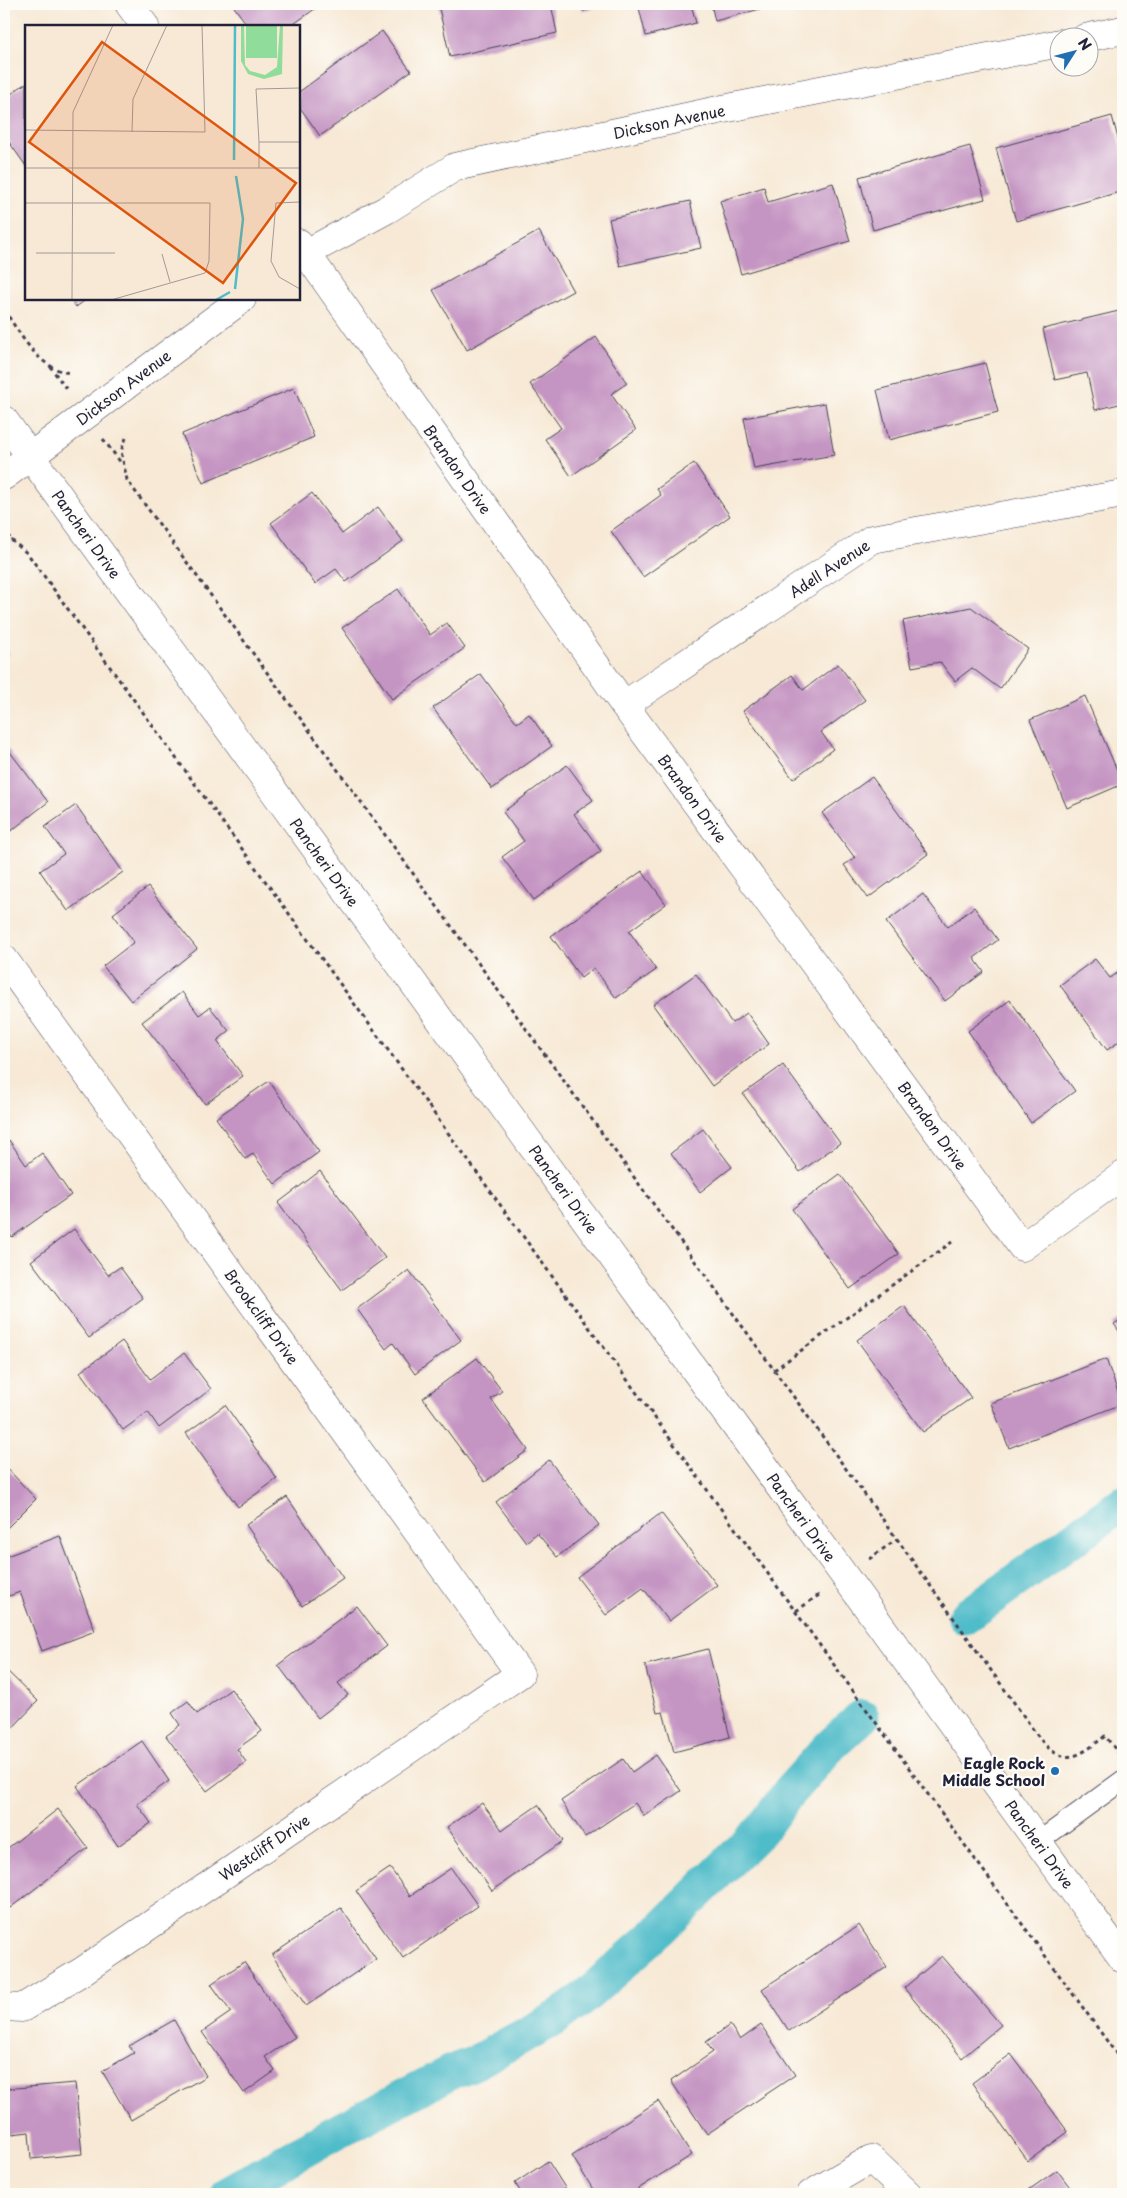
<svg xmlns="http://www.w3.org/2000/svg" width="1127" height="2198" font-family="'Playpen Sans',sans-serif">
<rect width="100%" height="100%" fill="#fdfcf7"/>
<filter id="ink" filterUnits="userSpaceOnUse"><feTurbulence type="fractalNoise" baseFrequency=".02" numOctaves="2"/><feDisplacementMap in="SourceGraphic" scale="10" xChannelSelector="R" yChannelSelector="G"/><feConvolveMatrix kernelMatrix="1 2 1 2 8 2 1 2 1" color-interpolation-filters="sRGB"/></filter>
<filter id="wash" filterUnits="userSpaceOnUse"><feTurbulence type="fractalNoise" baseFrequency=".0096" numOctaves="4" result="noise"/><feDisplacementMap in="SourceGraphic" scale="20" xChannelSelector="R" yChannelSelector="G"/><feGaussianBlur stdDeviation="1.12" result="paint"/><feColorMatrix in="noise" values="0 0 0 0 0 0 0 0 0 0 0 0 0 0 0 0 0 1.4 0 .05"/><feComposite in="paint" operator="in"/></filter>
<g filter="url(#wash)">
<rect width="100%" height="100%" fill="#f7e9d5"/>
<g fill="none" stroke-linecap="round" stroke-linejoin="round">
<path stroke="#4fbcc9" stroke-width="35" d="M965,1617L1123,1503
M227,2194L336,2132L451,2072L472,2064L556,2018L579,2002L660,1930L762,1829L789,1792L830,1746L862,1717"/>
</g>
<g id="blocks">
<path fill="#c494c2" d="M232,4H313L316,8L291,26H248Z
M438,4H551L557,33L450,57Z
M581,4H609L583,11Z
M638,4H691L696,23L646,36Z
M711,4H779L715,21Z
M382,31L411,71L320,136L299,106V92Z
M26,83V166L4,135V99Z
M1112,116L1123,157V191L1016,221L996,148Z
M970,146L985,199L873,230L859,177Z
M833,183L850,241L741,274L720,201L764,187L768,202Z
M690,201L701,248L620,266L609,219Z
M539,231L573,291L467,350L433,290Z
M70,299H87L76,307Z
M1123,310V403L1095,410L1087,373L1055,380L1043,329Z
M596,337L627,383L611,394L636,430L571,476L545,439L561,428L530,384Z
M985,363L998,412L889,440L877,390Z
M294,388L314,437L203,483L182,434Z
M825,403L834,455L754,469L744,418Z
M694,463L730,516L643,577L611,531L661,495L657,489Z
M312,493L342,534L378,507L403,541L346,582L336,569L315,584L271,523Z
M398,589L430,635L447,623L465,648L392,699L342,628Z
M971,607L1028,649L1000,689L972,668L955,681L940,662L912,667L903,621Z
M4,647L9,654L4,658Z
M838,664L865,700L821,732L833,749L793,779L743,711L792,675L803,690Z
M481,674L517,723L529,714L552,746L492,789L433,708Z
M1085,696L1123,784L1067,808L1030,720Z
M4,744L48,802L11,831L4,822Z
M567,765L593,800L574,814L601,851L534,900L502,857L524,841L503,812Z
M872,777L928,854L868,898L844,865L855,858L822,813Z
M76,805L123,872L68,911L40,871L64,854L45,827Z
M642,871L666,904L629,931L656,970L616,998L594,968L581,978L551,936Z
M148,887L197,949L131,1001L103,966L134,942L113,914Z
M923,894L948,927L974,907L998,940L974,958L984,972L945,1001L886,922Z
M1095,959L1110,978L1123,969V1039L1107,1050L1060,985Z
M696,974L732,1023L747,1013L769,1044L712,1086L653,1005Z
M182,992L199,1015L210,1007L229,1031L217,1041L243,1076L205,1104L142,1022Z
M1010,1000L1075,1091L1031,1123L968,1031Z
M783,1065L840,1143L800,1172L743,1094Z
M269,1081L319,1152L275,1184L253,1154L245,1159L216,1118Z
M703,1129L732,1167L700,1192L671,1153Z
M9,1140L26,1165L42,1153L71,1195L12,1237L4,1226V1144Z
M320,1171L385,1258L342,1290L278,1203Z
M840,1174L899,1254L850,1289L792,1209Z
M74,1229L108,1275L120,1267L143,1298L89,1338L31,1261Z
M409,1270L461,1340L415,1374L393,1343L386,1349L357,1309Z
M904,1306L971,1398L923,1432L857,1340Z
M1123,1318V1337L1114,1324Z
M122,1341L150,1379L184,1353L211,1389L159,1428L148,1412L123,1430L80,1372Z
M477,1358L502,1391L491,1399L528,1450L485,1482L423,1398Z
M1106,1359L1122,1404L1009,1448L991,1403Z
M225,1405L277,1479L238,1507L186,1433Z
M549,1460L599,1525L557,1557L537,1533L526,1542L496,1502Z
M4,1465L36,1499L4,1531Z
M287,1497L343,1578L302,1606L246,1525Z
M661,1513L717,1585L669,1621L643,1588L606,1615L577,1577Z
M60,1536L95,1631L42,1651L20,1592L9,1596L4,1583V1557Z
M357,1606L387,1646L338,1683L348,1695L318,1718L278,1665Z
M708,1649L730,1737L674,1752L663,1712L657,1713L645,1665Z
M4,1668L38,1701L4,1737Z
M231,1689L262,1731L237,1749L246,1762L207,1791L166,1736L180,1725L172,1713L188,1701L197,1714Z
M142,1741L169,1781L137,1804L151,1823L118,1846L77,1786Z
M656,1755L681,1791L644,1816L635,1803L585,1837L561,1801L623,1759L632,1772Z
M482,1803L502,1830L538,1805L563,1841L492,1891L447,1827Z
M58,1809L88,1848L10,1908L4,1900V1851Z
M390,1868L410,1896L451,1868L478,1906L403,1958L356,1891Z
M341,1908L376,1959L306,2006L272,1955Z
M859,1925L887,1967L789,2031L762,1989Z
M942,1956L1001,2025L962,2058L904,1988Z
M244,1962L295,2037L265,2057L275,2071L244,2093L202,2032L231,2012L211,1984Z
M174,2020L206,2076L131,2120L102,2071L134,2053L129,2046Z
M730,2025L740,2040L761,2025L795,2075L707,2134L671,2081L713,2052L706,2042Z
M1011,2054L1068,2132L1028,2161L972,2083Z
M75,2083L82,2154L31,2159L29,2132L4,2135V2089Z
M658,2101L692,2155L630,2194H596L572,2156Z
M548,2161L569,2194H515L520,2191L515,2183Z
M1057,2170L1075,2194H1023Z"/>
</g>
</g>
<g filter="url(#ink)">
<use href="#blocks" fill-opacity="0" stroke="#424052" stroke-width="1"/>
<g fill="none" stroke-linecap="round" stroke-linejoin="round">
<defs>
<path id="service" d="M1038,1842L1123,1780"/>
<path id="minor" d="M129,4L145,26
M1085,38L1123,30
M299,243L624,705L1022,1247L1123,1175
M299,257L386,210L455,167L723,109L1060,43
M4,476L242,299
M624,705L872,539L1123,494
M4,959L520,1674L81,1972L22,2008L4,2007
M811,2194L871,2159L908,2194"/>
<path id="tertiary" d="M4,420L1123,1959"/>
</defs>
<use href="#service" stroke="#424052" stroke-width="21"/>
<use href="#minor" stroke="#424052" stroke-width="29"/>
<use href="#tertiary" stroke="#424052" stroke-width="29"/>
<path stroke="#424052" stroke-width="3" stroke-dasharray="4 4" stroke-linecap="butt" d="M4,310C21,334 39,371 72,373
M50,366L67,390
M126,438L121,451L127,480L897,1539L1040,1739C1064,1768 1079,1757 1105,1736L1120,1755
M103,439L122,464
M4,530L10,538
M4,537L10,539L28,554L1123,2063
M774,1370L952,1242
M869,1559L897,1539
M796,1611L819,1595"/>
<use href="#service" stroke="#fff" stroke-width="19"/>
<use href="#minor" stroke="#fff" stroke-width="28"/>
<use href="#tertiary" stroke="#fff" stroke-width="28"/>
</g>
</g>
<circle fill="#1f6fb2" stroke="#fdfcf7" stroke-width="2" cx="1055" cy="1771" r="5"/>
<g text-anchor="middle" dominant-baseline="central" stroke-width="4.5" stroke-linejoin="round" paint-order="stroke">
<g font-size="15" fill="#22223b" stroke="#fdfcf7">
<text transform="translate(669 121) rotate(-12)">Dickson Avenue</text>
<text transform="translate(123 387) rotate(-37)">Dickson Avenue</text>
<text transform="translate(458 469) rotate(55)">Brandon Drive</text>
<text transform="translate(87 534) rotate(54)">Pancheri Drive</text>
<text transform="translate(829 568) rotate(-33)">Adell Avenue</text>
<text transform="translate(693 798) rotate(54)">Brandon Drive</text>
<text transform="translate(325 862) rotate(54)">Pancheri Drive</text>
<text transform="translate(933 1125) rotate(54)">Brandon Drive</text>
<text transform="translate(564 1189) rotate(54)">Pancheri Drive</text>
<text transform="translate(262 1316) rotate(54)">Brookcliff Drive</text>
<text transform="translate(802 1517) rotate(54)">Pancheri Drive</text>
<text transform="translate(1040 1844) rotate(54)">Pancheri Drive</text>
<text transform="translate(264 1847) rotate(-34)">Westcliff Drive</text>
</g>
<g font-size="15" font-weight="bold" fill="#22223b" stroke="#fdfcf7" text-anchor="end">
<text x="1045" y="1762">Eagle Rock<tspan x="1045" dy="17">Middle School</tspan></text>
</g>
</g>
<g transform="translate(25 25)">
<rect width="275" height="275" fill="#f7e9d5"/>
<path d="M216,0H219L220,40L225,46L240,50L252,42L255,0H258L257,49L239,54L223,49L216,36ZM221,0H252V33H221Z" fill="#90dc9a"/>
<path fill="none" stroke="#4fbcc9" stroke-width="2.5" d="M209,135L210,0M210,264L218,194L211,151M191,275L205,267"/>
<path fill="none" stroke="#a29997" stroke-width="1" d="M0,105L180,107L177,0M107,107L108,74L142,0M234,117L231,64L275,63M0,143H275M234,143V117H275M275,177L251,178L246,236L254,252L275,264M0,178H185L184,236L180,248L86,275M11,228H90M137,229L145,257M47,275L48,87L88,0"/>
<path fill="#de560e" fill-opacity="0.15" stroke="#de560e" stroke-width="2.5" d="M77,17L271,158L198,258L4,117Z"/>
<rect width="275" height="275" fill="none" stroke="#22223b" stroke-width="2.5"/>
</g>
<rect width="1127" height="2198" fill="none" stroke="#fdfcf7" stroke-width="20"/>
<g transform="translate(1074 52) rotate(54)"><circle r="24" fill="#fdfcf7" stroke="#a5a5ac"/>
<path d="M0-4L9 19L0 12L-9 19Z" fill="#1f6fb2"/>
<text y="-8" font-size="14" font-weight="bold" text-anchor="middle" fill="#22223b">N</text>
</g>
</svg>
